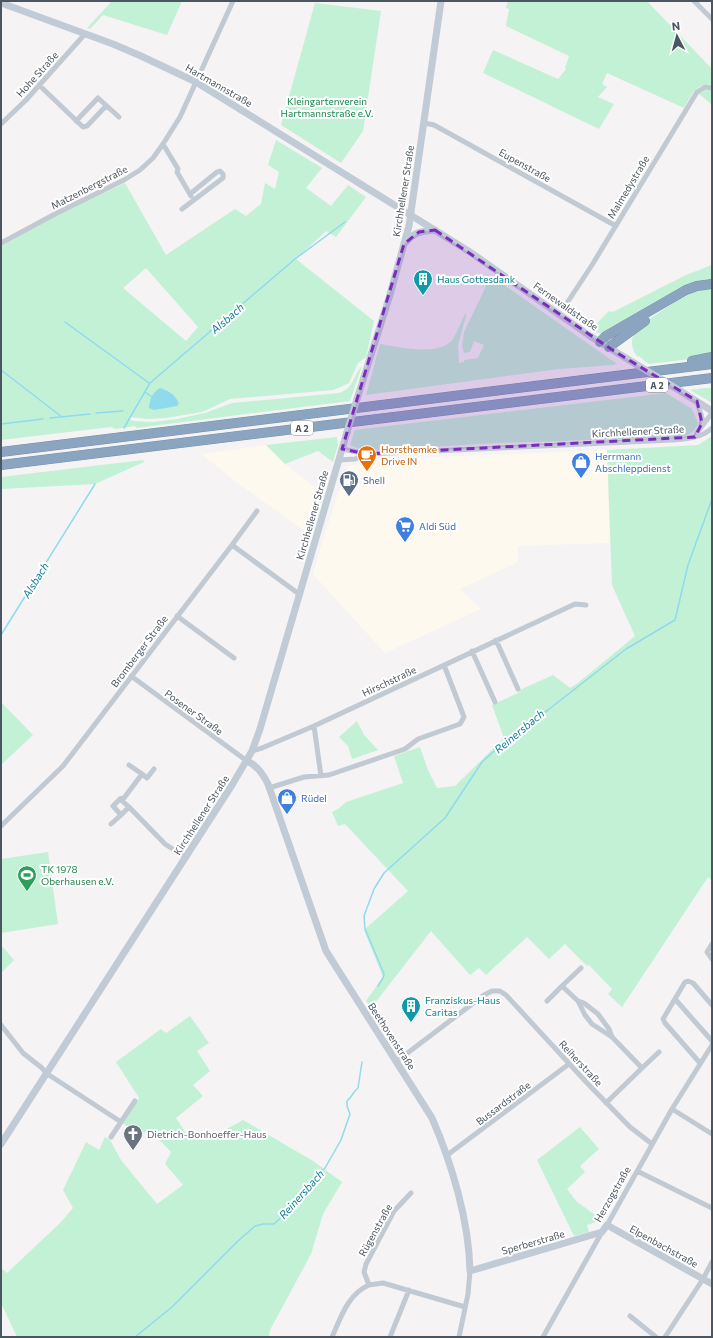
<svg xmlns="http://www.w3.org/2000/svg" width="713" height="1338" font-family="Commissioner,sans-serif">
<rect width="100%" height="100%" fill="#f5f3f3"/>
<path fill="#fdf9ef" d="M266,445L285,464L321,492L308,534L239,484L201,454Z
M607,450L610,543L518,546V562L460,589L481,609L385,653L313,574L322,543L347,466L383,459Z"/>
<path fill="#c3f1d5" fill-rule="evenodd" d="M112,1H182L167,35L103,15L90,29L87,28Z
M508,1H647L712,69V85C696,82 691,96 684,108L607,73L602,84L607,87L598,97L614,104L599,129L483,73L493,50L558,79L566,69L565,68L569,56L506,26L509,9L506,8Z
M315,3L381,11L363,131L341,163L281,125Z
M704,90H712V105L698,93Z
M276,140L322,168L306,188L331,206L348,185L366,197L336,237L326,231L296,259L374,321L366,357L358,363L349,383L341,387L333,390L230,399L202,412L166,418L147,419L130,417L129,419L133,421L153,422L177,419L205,413L232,403L339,393C354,389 353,375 362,366L350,401L136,428L135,426L115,429L111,427L1,440V246L55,216L125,183L166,255L235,209L246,216L261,204L265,183L275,189L279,172L268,165ZM146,268L198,327L186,341L123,288Z
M712,265V280L602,334L593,331L545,297L546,295L557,300L556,304L563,309H569L595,325L610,310V312L615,311L686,275Z
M491,276L617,364L613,365L559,369L366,395L380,344C399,347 440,357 453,339C458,331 461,321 466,313V316L458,345L459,363L464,362V360L478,358L484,345L474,341L470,352L464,353L462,346L464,332Z
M704,290H712V355L698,358L649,364L639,356L638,357C632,351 630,341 634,334C640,323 683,296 695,292C698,291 701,291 704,290Z
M705,388H712V403L690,390Z
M666,393L692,409L698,423C695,433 687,436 678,437L497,443L380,450L357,448L350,445L355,430Z
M712,436V881L708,877L622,1007L608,994L612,989L589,965L587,966L565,944L549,959L527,937L486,975L479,968L470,975L431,931L371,1008L366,1001L383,977L364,930L408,891L345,824L338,826L332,812L338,809L346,802L403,783L394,756L420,747L428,770L437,788L455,786L504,738L492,705L518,693L520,690L553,675L570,688L578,683L635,636L612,585L607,450L698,445Z
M337,437L338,445L333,462L318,451L285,464L266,445Z
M143,460L144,462L95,484L1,489V477Z
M1,702L33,735L1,765Z
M357,721L364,735L378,750L352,759L348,746L339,737Z
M48,852L58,924L1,933V859Z
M1,945L14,960L1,973Z
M190,1016L209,1043L197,1051L210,1071L193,1085L203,1096L176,1118L188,1136L209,1139L243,1120L313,1161L342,1182L323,1214L311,1254L270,1330L269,1337H17L1,1303V1268L7,1273L60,1223L73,1208L63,1190L86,1142L99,1150L105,1137L110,1140L121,1160L157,1204L183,1185L165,1164L171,1152L153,1133L140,1132L123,1124L139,1098L116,1062L161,1029L166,1033Z
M580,1127L599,1149L580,1166L585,1172L567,1189L576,1201L598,1217L596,1222L587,1225L589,1232L574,1236L537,1160Z"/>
<path fill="#90daee" d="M160,388C169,391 176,395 179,404L177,406L154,410L149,408C149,400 153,392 160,388Z"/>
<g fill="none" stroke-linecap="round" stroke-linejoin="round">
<path stroke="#90daee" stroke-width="1.5" d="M65,322L149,383
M1,370L62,417
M145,392L152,397
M96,413L123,411
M50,418L90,414
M1,424L43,419
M124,428L150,383L295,259L345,222
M1,635L95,484
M378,986L383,978L384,974L365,929L364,916L374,889L384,873L445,818L482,762L521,727L548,710L626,649L675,620L688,565L712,499
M135,1337L172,1307L238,1241L255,1226L263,1224H274L285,1214L303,1190L325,1168L341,1140L350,1114L347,1106V1101C352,1097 353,1092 358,1088L362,1062"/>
<defs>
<path id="highway" d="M600,342L606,336L686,290L697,286L712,284
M609,347L645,321
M692,361L712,357
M1,452L712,364
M1,465L712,378"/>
</defs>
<use href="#highway" stroke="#7690ad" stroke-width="10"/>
<path stroke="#c1cad2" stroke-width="5" d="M694,1L712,19
M39,85L83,127L87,126L106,106
M76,121L98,98L119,117
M424,123L434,125L616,226
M1,124L26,100L85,34
M163,144L178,169L177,172L191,196
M182,209L223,178V174L220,171L217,172L190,194
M1,243L55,214L124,180L140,170L153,158L163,144L180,117L233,1
M567,303L592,265L697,92L705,87L712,88
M697,401L702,418L701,426
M695,437L699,430L712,413
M342,449L367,454L673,440C687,439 701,438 712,428
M339,460L355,459L366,454
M232,545L257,511
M177,616L234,658
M496,640L518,689
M472,651L495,702
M131,676L247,761
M314,726L321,776
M252,751L262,748L314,726L575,604L586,605
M129,765L142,774L124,798L120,799L129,807L165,844L185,857
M142,774L147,778L154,769
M269,788L304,777L329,775L405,749L418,739L460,724L464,717L444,665
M120,799L113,806L121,815L129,807
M111,824L121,815
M1,826L63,766L232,545L299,594
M712,944L707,952L712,959
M581,968L562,986L578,1001L584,1003L598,1014L609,1029L612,1037
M675,999L712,1041
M547,1001L562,986
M578,1001L585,1015L592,1024L612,1037L642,1068L659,1052
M1,1025L23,1053L42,1068L46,1073L121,1122
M397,1061L484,995L492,991H500L506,995L587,1083L630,1127L652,1144
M700,1063L665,1023L663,1019L685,982L688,981L693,983L712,1005
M606,1103L642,1068
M672,1109L712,1134
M111,1137L135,1101
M446,1156L569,1064
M637,1171L712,1208
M607,1225L672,1109L712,1045
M369,1285L383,1283L465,1307
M630,1316L656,1337
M332,1337C341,1317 348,1294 369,1285L364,1272L366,1264L394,1211L411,1193
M390,1337L409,1290
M459,1337L468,1294L470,1271
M543,1337L602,1232
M665,1337L703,1279L712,1262"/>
<path stroke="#c1cbd6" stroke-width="7" d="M1,3L113,44L141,56L196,82L470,252L590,336L634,363
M406,242C414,232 422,231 435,230
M682,392L712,411
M357,399L389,298L409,226L441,1
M247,761C257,765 263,774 268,784L326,951L432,1118C452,1164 469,1221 470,1271L602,1232L607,1225L712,1284
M1,1144L232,785L252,751L260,729L347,432"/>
<use href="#highway" stroke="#8ba5c1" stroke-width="9"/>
<path stroke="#c1cbd6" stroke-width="7" d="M634,363L682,392
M347,432L357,399"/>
</g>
<path fill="#7b2cbf" fill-opacity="0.2" stroke="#7b2cbf" stroke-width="3" stroke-dasharray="8 5" stroke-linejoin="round" d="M435,230L614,351L697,401L702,423L695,437L367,454L342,449L404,244L419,232Z"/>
<defs>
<symbol id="building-pin" viewBox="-11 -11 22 30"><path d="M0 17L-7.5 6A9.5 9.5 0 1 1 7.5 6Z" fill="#0f9aa8" stroke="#fff"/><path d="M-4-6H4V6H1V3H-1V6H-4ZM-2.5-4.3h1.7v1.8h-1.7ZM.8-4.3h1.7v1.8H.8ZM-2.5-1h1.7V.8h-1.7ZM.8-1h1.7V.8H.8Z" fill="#fff"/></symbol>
<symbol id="cafe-pin" viewBox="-11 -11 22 30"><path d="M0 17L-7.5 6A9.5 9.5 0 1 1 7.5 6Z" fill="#e8710a" stroke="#fff"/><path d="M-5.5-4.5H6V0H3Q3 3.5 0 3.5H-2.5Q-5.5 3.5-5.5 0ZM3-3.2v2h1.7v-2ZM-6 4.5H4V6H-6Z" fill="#fff"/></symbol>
<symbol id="shop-pin" viewBox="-11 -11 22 30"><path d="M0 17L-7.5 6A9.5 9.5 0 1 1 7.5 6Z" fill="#3f7fe0" stroke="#fff"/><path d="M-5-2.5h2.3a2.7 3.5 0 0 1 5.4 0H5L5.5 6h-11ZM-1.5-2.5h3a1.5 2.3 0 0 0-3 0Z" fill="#fff"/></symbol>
<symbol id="fuel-pin" viewBox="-11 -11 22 30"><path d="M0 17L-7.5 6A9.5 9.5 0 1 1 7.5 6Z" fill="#5c6f8a" stroke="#fff"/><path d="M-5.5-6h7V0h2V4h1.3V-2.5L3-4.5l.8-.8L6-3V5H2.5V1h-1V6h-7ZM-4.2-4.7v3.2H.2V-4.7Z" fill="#fff"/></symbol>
<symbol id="supermarket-pin" viewBox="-11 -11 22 30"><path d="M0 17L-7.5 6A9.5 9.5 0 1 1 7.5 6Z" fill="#3f7fe0" stroke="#fff"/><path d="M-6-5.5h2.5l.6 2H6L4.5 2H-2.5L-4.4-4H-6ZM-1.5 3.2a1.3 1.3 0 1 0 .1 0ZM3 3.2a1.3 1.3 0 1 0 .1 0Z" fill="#fff"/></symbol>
<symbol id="stadium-pin" viewBox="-11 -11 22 30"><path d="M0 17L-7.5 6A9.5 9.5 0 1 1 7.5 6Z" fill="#2e9e5b" stroke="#fff"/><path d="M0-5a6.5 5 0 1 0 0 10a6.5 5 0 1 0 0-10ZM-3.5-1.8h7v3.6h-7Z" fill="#fff"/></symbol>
<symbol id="church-pin" viewBox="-11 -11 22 30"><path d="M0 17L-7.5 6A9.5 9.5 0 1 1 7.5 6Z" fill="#6b7280" stroke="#fff"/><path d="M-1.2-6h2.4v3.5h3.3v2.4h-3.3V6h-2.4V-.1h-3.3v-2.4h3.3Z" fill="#fff"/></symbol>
</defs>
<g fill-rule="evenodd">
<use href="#building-pin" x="412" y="268" width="22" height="30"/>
<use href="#cafe-pin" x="356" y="444" width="22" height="30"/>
<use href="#shop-pin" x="570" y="451" width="22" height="30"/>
<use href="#fuel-pin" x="338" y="469" width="22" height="30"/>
<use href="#supermarket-pin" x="394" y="515" width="22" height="30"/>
<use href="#shop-pin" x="276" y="787" width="22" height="30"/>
<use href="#stadium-pin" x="16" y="864" width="22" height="30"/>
<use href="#building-pin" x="400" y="995" width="22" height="30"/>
<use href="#church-pin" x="122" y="1123" width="22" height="30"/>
</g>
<g text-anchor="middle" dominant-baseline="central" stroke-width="4" stroke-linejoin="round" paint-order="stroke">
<g fill="#fff" stroke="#808990" stroke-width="1">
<rect x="646" y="378" width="22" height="14" rx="3"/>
<rect x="291" y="421" width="22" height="14" rx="3"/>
</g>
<g font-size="9" font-weight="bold" fill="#4a5661">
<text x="657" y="385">A 2</text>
<text x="302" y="428">A 2</text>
</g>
<g font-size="10" fill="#4a5661" stroke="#fff">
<text transform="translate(37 74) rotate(-48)">Hohe Straße</text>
<text transform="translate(219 85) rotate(30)">Hartmannstraße</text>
<text transform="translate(525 165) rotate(29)">Eupenstraße</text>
<text transform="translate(89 187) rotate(-27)">Matzenbergstraße</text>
<text transform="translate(628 187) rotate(-59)">Malmedystraße</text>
<text transform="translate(403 191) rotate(-81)">Kirchhellener Straße</text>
<text transform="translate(566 306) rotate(35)">Fernewaldstraße</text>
<text transform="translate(638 431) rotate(-3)">Kirchhellener Straße</text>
<text transform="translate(312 515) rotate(-74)">Kirchhellener Straße</text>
<text transform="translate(139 651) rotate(-53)">Bromberger Straße</text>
<text transform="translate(389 681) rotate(-25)">Hirschstraße</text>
<text transform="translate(194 712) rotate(36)">Posener Straße</text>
<text transform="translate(201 815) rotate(-57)">Kirchhellener Straße</text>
<text transform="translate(392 1036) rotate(57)">Beethovenstraße</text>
<text transform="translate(581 1063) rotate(47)">Reiherstraße</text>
<text transform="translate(503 1103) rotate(-37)">Bussardstraße</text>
<text transform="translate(612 1194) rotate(-60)">Herzogstraße</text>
<text transform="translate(375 1230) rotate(-61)">Rügenstraße</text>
<text transform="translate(533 1242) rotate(-16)">Sperberstraße</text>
<text transform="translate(664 1246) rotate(29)">Elpenbachstraße</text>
</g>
<g font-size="10" fill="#17864f" stroke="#fff">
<text x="327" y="101">Kleingartenverein<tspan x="327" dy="12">Hartmannstraße e.V.</tspan></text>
</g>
<g font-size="10" fill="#0d838f" stroke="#fff" text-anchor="start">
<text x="437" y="279">Haus Gottesdank</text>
<text x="425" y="1000">Franziskus-Haus<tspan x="425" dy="12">Caritas</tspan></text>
</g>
<g font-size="10" fill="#c56008" stroke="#fff" text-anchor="start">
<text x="381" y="449">Horsthemke<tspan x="381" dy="12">Drive IN</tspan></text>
</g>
<g font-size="10" fill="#366cbe" stroke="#fff" text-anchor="start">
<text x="595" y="456">Herrmann<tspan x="595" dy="12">Abschleppdienst</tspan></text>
<text x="419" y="526">Aldi Süd</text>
<text x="301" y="798">Rüdel</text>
</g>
<g font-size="10" fill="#4e5e75" stroke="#fff" text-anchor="start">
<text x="363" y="480">Shell</text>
</g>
<g font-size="10" fill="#27864d" stroke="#fff" text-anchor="start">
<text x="41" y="869">TK 1978<tspan x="41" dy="12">Oberhausen e.V.</tspan></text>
</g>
<g font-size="10" fill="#5b616d" stroke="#fff" text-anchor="start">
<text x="147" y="1134">Dietrich-Bonhoeffer-Haus</text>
</g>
<g font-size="11" font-style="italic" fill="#0c7c9b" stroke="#fff">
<text transform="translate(227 318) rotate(-41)">Alsbach</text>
<text transform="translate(35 580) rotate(-58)">Alsbach</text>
<text transform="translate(519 731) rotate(-40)">Reinersbach</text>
<text transform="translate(301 1194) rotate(-48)">Reinersbach</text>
</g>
</g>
<rect width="713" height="1338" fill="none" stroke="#4a5661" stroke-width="4"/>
<g transform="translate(677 36) rotate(354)" stroke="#ffffff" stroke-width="3" paint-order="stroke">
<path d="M0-3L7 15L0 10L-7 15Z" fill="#4a5661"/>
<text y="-6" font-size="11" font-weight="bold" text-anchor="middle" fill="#4a5661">N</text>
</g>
</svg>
